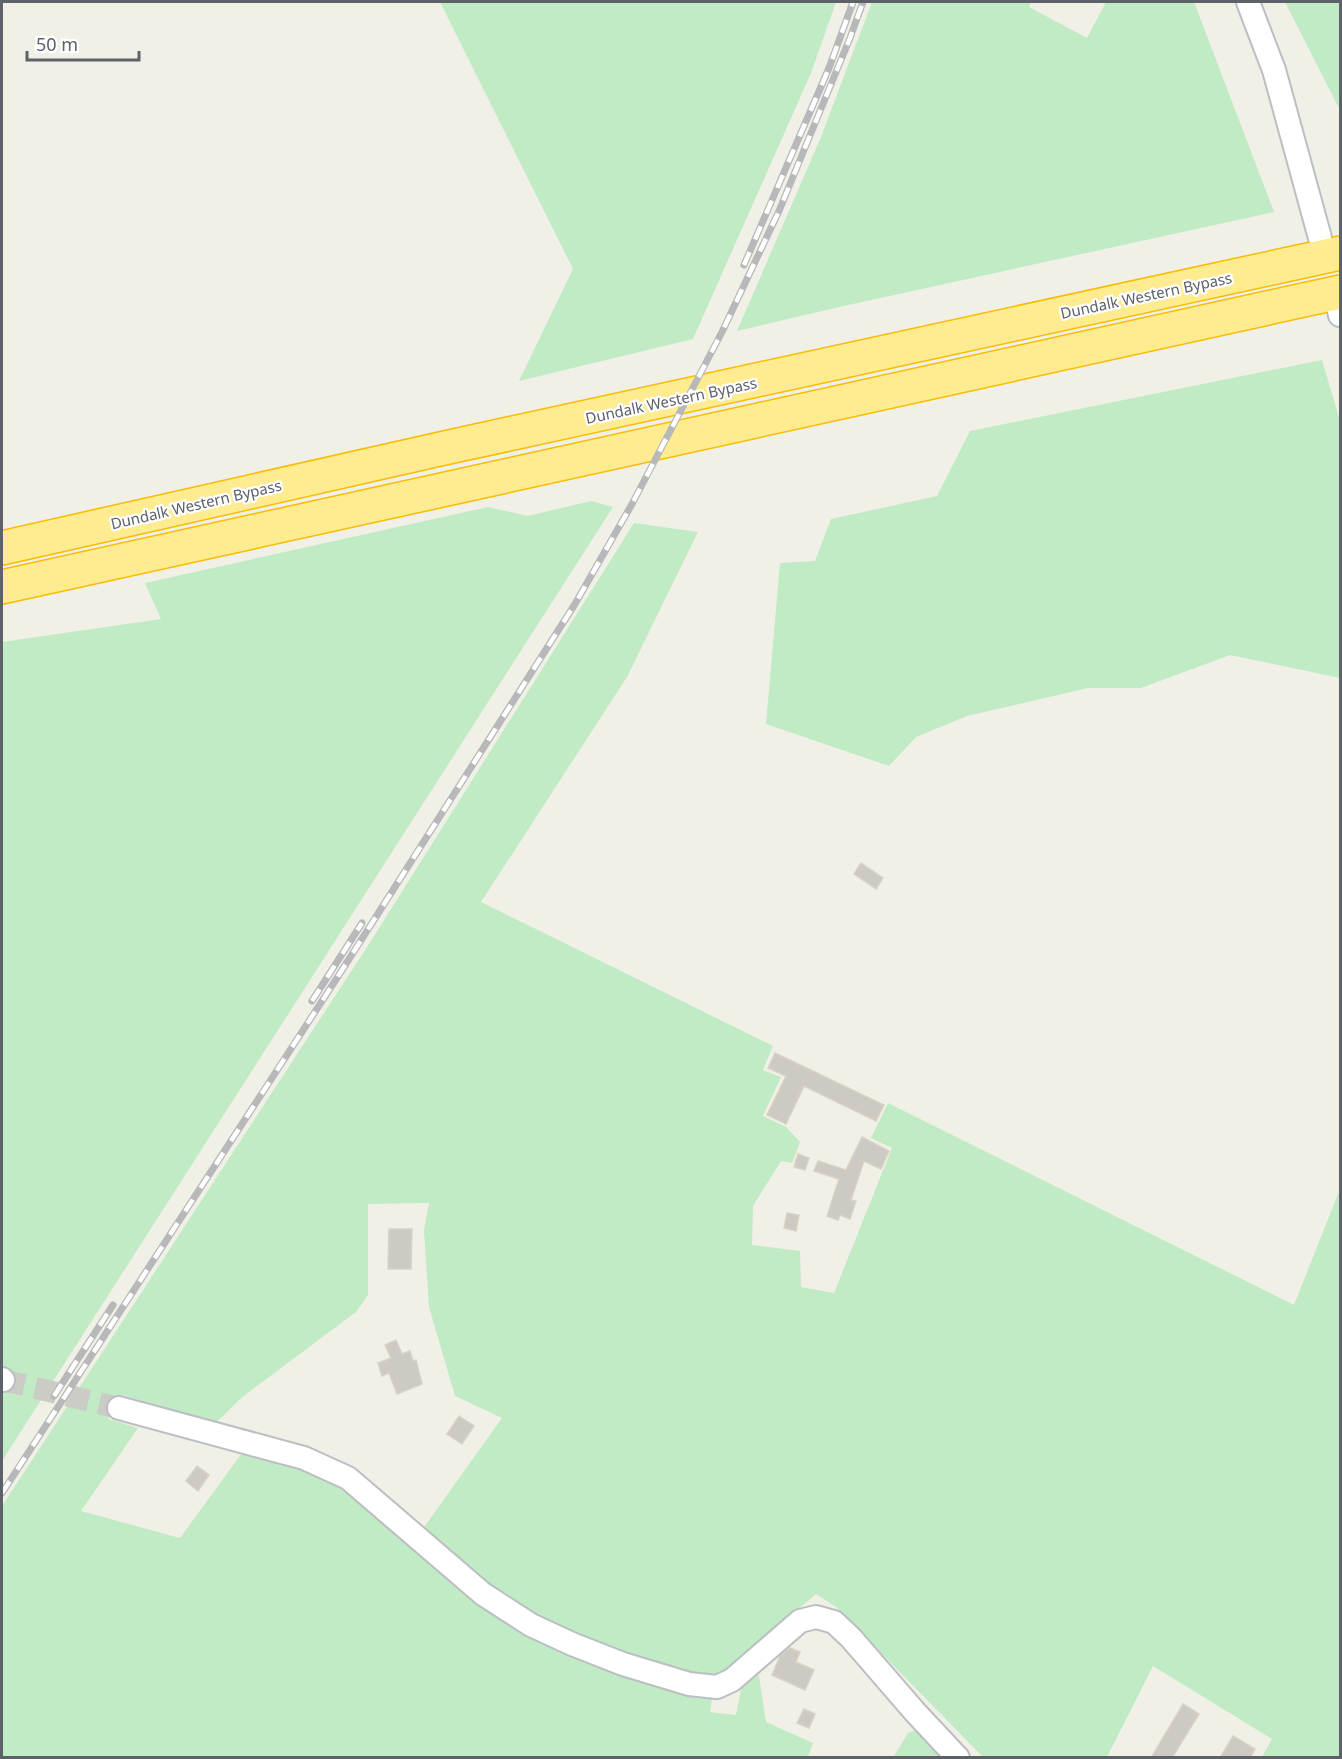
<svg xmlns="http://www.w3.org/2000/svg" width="1342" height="1759" font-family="'Noto Sans',sans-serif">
<rect width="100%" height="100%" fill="#f1f0e6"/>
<path fill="#c0ebc4" d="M440,2H836L811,73L693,339L519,381L573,269Z
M872,2H1031L1029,7L1087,38L1106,2H1194L1274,212L839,307L737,331L821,137Z
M1285,2H1340V110Z
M1322,360L1340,421V678L1230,655L1141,688H1088L967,716L916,737L889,766L766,724L780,563L815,561L831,519L937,496L970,431Z
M591,501L613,507L2,1461V642L161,619L145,583L488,507L528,516Z
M634,523L698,532L627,677L481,902L773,1046L763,1070L781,1077L763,1116L786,1127L800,1142L792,1163L781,1161L753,1206L752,1245L800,1251L801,1287L834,1293L892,1148L871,1138L888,1103L1294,1305L1340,1189V1757H1262L1272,1739L1153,1666L1107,1757H983L836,1607L816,1594L718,1676L696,1674L559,1630L494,1592L420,1533L502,1418L455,1396L429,1307L424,1231L429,1203L368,1204V1295L356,1312L241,1398L215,1424L123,1395L108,1419L138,1428L81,1511L180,1538L242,1453L324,1474L357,1497L425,1559L521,1632L549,1644L713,1693L710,1712L736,1715L742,1684L758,1670L766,1722L813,1743L808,1757H2V1506L369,944Z
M919,1729L948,1758H893L908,1733Z"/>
<path fill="#cdcac3" stroke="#d7d2c4" stroke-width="1.5" d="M861,863L883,878L876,889L854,874Z
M775,1053L884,1105L876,1121L804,1086L786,1124L767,1115L786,1076L768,1068Z
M862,1137L889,1151L881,1169L864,1161L851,1200L856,1201L850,1219L840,1215L838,1220L827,1216L839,1179L814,1171L818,1161L846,1170Z
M798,1154L809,1158L805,1170L794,1167Z
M787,1213L799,1215L796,1231L784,1228Z
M389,1229H412L411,1269H388Z
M396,1340L402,1354L410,1351L413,1361L416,1360L422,1384L397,1394L389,1373L382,1376L378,1363L391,1358L385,1345Z
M459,1416L474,1426L462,1444L447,1434Z
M197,1466L209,1475L198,1491L186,1481Z
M790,1648L800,1652L796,1662L814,1670L805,1690L772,1675L780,1656Z
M1183,1704L1199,1714L1172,1758H1151Z
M804,1709L815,1714L809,1728L797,1723Z
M1233,1736L1255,1749L1250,1758H1220Z"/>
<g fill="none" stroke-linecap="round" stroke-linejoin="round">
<path stroke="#ccccc6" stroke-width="22" stroke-dasharray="22 11" stroke-linecap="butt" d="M3,1380L119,1408"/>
<defs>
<path id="minor" d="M1248,2L1274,70L1320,238
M1339,311L1340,315
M2,1379L3,1380
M119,1408L304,1458L348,1478L483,1594L531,1625L572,1644L623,1664L689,1684L717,1687L732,1680L800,1621L816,1617L834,1622L851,1638L915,1712L958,1758"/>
<path id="highway" d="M2,548L449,447L1340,253
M2,587L1340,292"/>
</defs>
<use href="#minor" stroke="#bbbec3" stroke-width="26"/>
<use href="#highway" stroke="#f8bc00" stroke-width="36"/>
<use href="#minor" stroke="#fff" stroke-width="22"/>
<use href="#highway" stroke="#ffeb90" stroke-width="33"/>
<defs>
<path id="rail" d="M744,265L829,68L853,2
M312,1001L362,923
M54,1396L113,1305
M2,1493L337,978L575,604L632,504L722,332L779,211L850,38L863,2"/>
</defs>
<use href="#rail" stroke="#b7b8b9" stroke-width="7"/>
<use href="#rail" stroke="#fff" stroke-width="4.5" stroke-dasharray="14" stroke-linecap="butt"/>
</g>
<g text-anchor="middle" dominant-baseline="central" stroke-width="4.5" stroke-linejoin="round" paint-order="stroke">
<g font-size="15" fill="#5d6168" stroke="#fff">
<text transform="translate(1146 295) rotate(-12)">Dundalk Western Bypass</text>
<text transform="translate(671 400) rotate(-12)">Dundalk Western Bypass</text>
<text transform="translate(196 504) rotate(-13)">Dundalk Western Bypass</text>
</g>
</g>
<rect width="1342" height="1759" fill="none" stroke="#5d6168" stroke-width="6"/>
<path d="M27 51v9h112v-9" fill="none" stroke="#5d6168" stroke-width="3"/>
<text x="36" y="51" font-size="18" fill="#5d6168" stroke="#ffffff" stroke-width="4.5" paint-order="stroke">50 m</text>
</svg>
